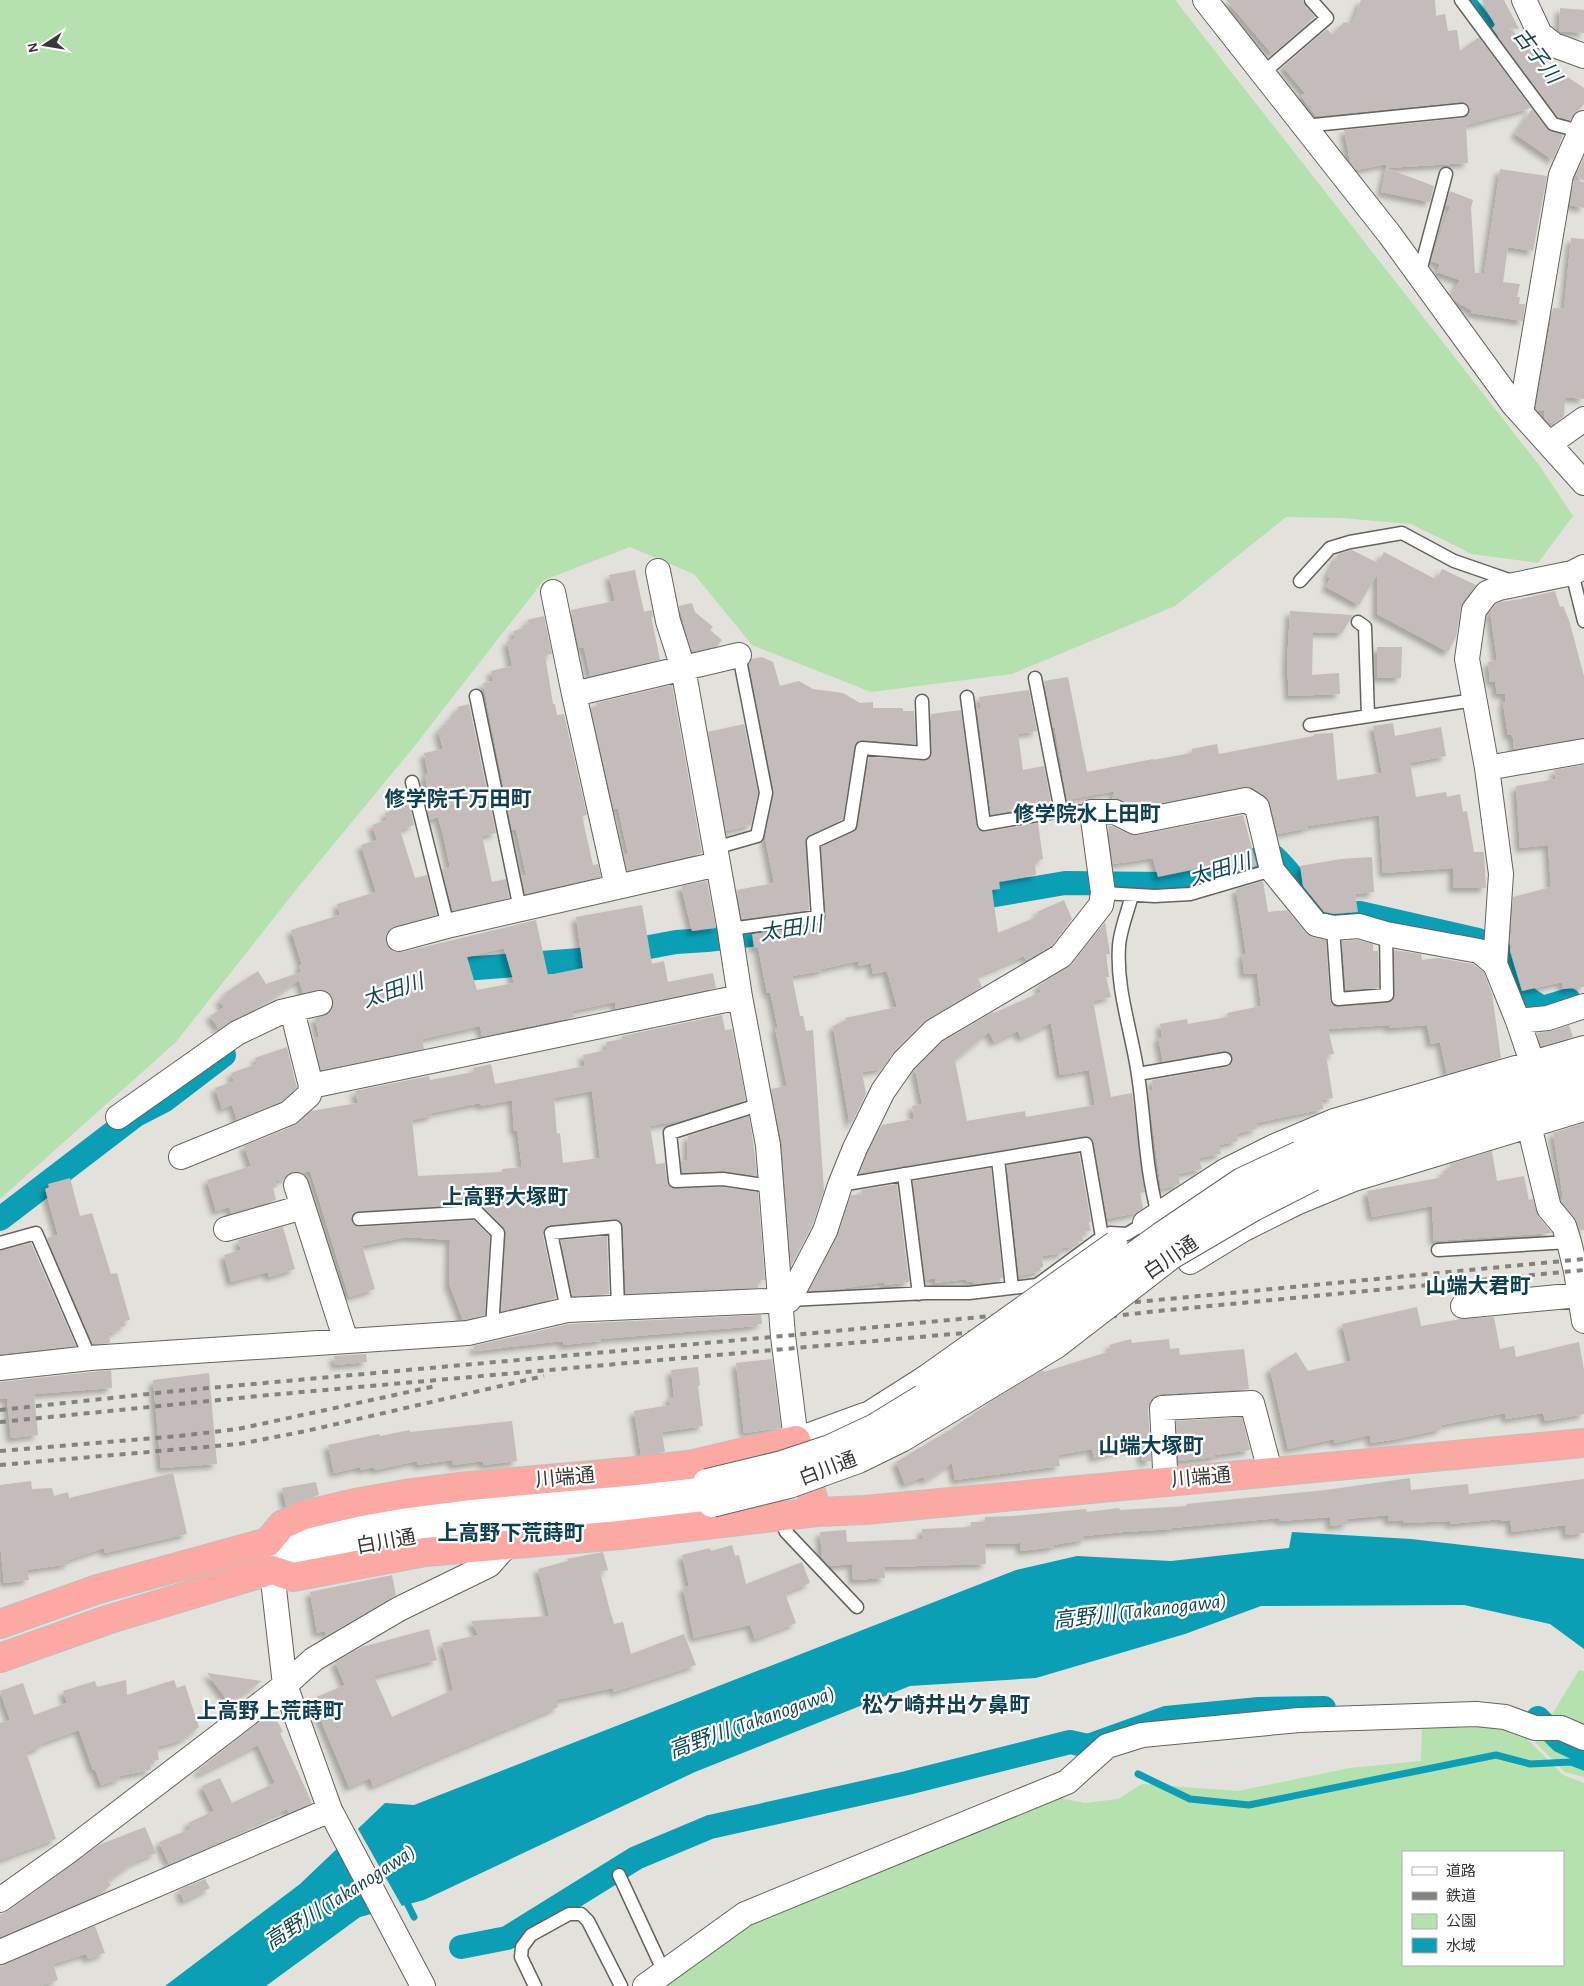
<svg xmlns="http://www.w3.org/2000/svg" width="1584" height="1986" font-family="'Alegreya Sans','Noto Sans JP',sans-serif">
<defs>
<filter id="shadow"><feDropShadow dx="-4.5" dy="4.5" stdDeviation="2.5" flood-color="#0004"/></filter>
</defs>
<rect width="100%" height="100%" fill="#e3e1db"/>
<path fill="#b4e1ae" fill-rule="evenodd" d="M0,0H1175L1539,465L1573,516L1538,563L1472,554L1411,524L1342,518L1286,517L1175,606L1012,674L871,692L752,645L694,574L630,547L544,580L413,748L295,891L176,1042L0,1199Z
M1579,1670L1584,1671V1777L1565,1772L1535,1742Z
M1468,1721L1522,1734L1563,1775L1584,1783V1986H666L754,1917L1059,1798L1085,1803L1118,1799L1142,1784L1238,1791L1350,1768L1421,1761L1422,1724ZM1403,1852H1563V1965H1403Z"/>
<path fill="#0a9fb4" d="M1292,1532L1411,1539L1584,1559V1649L1550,1624L1464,1605L1261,1606L1185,1634L1036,1678L910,1686L695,1772L424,1900L360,1917L266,1986H165L300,1884L385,1803L414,1805L1016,1570L1077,1556L1171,1561L1289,1548Z"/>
<path fill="#e3e1db" d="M357,1827L403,1908L375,1916L336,1847Z"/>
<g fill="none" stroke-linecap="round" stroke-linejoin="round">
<path stroke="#0a9fb4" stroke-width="7" d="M1473,0L1498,33
M1138,1774L1190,1799L1249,1805L1496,1755L1530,1764L1571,1762L1584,1767
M404,1897L414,1917"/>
<path stroke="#0a9fb4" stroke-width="24" d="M960,901L1065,883L1165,884L1198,880L1241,863L1273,856C1293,873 1305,898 1325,915L1360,913L1478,940L1501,953L1522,991L1527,998L1542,1008L1569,1000
M439,974L464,969L580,960L676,942L707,940L785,931
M0,1219L136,1115L165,1100L224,1055
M1538,1718L1561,1741L1584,1752
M461,1947L507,1938L636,1858L710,1827L907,1783L1070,1742L1088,1746L1166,1718L1259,1709L1324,1708"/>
</g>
<path fill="#c3bcba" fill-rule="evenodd" filter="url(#shadow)" d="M1226,0H1302L1315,17L1272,54Z
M1361,0H1435L1436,16L1445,14L1448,31L1457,30L1460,51L1479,37L1531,108L1466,125L1468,163L1386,168L1387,164L1356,170L1350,161L1344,130L1463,118L1467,116L1470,110L1468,105L1461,102L1316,116L1301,96L1305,93L1283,67L1327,29L1332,35L1344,22L1352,24Z
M1482,0H1504L1519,29L1508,28L1537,49L1556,81L1557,70L1584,88V104L1570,120L1558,117L1492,28L1495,25Z
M1560,8L1584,10V33L1559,31Z
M1532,109L1547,129L1563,135L1553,160L1515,134Z
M1584,157V181L1576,175Z
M1386,168L1434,186L1430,202L1381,192Z
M1500,169L1547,176L1533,251L1508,247L1503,282L1520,284L1517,297H1520L1519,304H1525L1523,321L1471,313V310L1455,301L1451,296L1460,280L1437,272L1440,264L1431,261L1450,206L1446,205L1450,191L1473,200L1471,208L1475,273H1484Z
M1574,181L1584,182V208L1570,205Z
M1571,238L1584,239V399L1565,397L1564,416L1555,423L1548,422L1544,417V411H1538L1536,409L1553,308L1564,309Z
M1352,550L1378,563L1384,552L1437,580L1442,569L1476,585L1461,608L1456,637L1448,652L1377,614V575L1359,605L1326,587L1330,578L1327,576L1338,554Z
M635,570L644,612L652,610L653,618L651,616L660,660L590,676L584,647L579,648L571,610L615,601L609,575Z
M1555,591L1560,607L1563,606L1569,620L1584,676V738L1514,749L1513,738L1511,735H1508L1503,703L1505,702V694H1497L1495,681L1490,682L1488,662L1497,660L1490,611L1496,604L1501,602L1521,599Z
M692,603L695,612L713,627L710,630L722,640L717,646L694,651L691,649L679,606Z
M1290,611L1353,615L1342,633L1313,632L1312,675L1339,673L1340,694L1289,696L1287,664Z
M544,616L552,654L545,655L553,704H555L557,715L564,714L587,815L582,816L593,865L598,864L601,877L525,894L521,876L526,875L516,829L512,830L483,683L493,681L491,671L512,666L507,641L515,639L513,631L524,628L523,625L529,624L527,620Z
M1377,647H1402L1401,678H1377Z
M762,657L773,662L780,686L799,681L813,689L843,693L860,703L873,702V708H903V711H914L916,744L863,740L856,743L843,819L810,835L806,838L809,910L742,919L737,890L774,883L765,838L774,791L749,664L752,659Z
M1068,677L1087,772L1153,759V760L1192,753V749L1217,744L1219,754L1314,736V734L1333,733L1337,780L1382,773L1373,726L1393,723L1395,736L1441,727L1446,756L1410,763L1416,797L1446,792L1447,797L1460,794L1463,812L1467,811L1474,852H1484L1486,888H1453V868L1383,873L1379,815L1308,826V828L1278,834L1270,803L1264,795L1253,788L1243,787L1137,808L1121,800L1112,798L1115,791L1067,800L1055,728H1053L1044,681Z
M672,685L702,853L627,871L624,855L628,854L618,808L614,809L591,708L597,706L596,703Z
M1029,690L1037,731L1018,734L1023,770L1044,766L1051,803L991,815L977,708H981L979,697Z
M469,704L496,833L482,836L492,882L506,879L509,898L453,911L442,870L450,867L443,835L438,817L430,820L423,793L428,792L425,775L428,774L424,753L443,749L438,730L443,729L442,725L447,724L446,721L451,720L450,716L456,715L455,711L458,710V707Z
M961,710L977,829L985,832L1038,823L1043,859L1035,862L1036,875L999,881L1000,889L992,890L998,933L1039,916L1037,912L1064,900L1072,919L1052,945L1026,960L1024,956L977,976L982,987L924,1021L894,1051L882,1069L862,1072L866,1094L850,1126L833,1026L846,1020L845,1018L897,1007L887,971L873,974L871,963L859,966L858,961L822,969V971L792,976L800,1016H803L806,1031L813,1030L824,1191L812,1226L791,1266L782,1144L771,1089L787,1086L775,1028H778L770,992L767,993L758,947L754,948L752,934L823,923L826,916L821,847L857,830L869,757L927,760L932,753L931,714Z
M744,724L758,793L751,825L726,831L708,732Z
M1584,765V987L1563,989L1562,982L1522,991L1510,951L1513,897L1551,887L1548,845L1520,848L1516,786L1556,779L1554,770Z
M408,798L414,825L400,830L415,878L427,875L437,915L395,926L390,929L386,936V943L390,949L396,952H403L536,920L548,975L583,968L576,917L642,905L652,964L664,961L668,982L713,973L716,988L616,1009L615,1002L572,1011L574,1017L482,1036L480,1026L422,1039L424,1049L321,1070L313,1039L319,1037L315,1018L330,1013L333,1007V999L330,993L324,990L303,993L299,980L259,1007L231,1021L219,1029L210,1016L224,1007L219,1000L227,995L225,993L258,971L266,984L301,972L299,966L302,965L291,930L340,915L337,904L376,892L361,845L377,840L372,825L387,820L385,813L396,809L394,803ZM504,948L514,983L477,990L467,957Z
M1243,815L1257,866L1233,873L1232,866L1206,871V867L1158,877L1153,858L1113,864L1108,826H1112L1129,834L1138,835Z
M1372,857L1374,892L1355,894L1358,912L1334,914L1324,912L1303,886L1300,866L1341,859Z
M707,881L716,928L692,931L681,886Z
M1263,881L1268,912L1287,910L1306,933L1313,937L1326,940L1330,1000L1335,1006L1392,1001L1395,995L1394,950L1421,954L1422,960L1438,958L1473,964L1484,972L1492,994L1501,1058L1447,1074L1440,1042L1431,1044L1427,1025L1389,1028V1025L1328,1029L1334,1054L1326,1055L1333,1098L1322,1100L1323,1109L1256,1123L1257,1129L1236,1134L1238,1141L1219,1145L1221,1154L1199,1158L1202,1169L1178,1174L1180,1184L1161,1189L1148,1091L1153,1090L1152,1080L1226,1067L1231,1065L1233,1058L1231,1053L1224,1051L1163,1062L1158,1037H1162L1160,1024L1187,1019L1188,1024L1228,1017L1227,1013L1261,1006L1257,973L1244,974L1242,954H1246L1236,889Z
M1105,922L1110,954H1106L1109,977H1106L1111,997L1093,1001L1111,1097L1132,1093L1145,1192L1140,1193L1143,1208L1136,1213L1107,1219L1094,1143L1088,1136L859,1174L882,1125L914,1119L912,1106L922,1104L915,1069L942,1042L993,1012L994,1013L1041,992L1038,986L1072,965ZM1051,1023L1060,1075L1089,1070L1095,1105L1026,1117L1025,1111L967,1121L955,1060L989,1032L994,1042L1018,1031L1021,1038Z
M1358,940L1373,944V951H1378L1379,988L1346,990L1342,941Z
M722,1015L725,1030L732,1029L746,1100L683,1120L650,1126L656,1164L665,1163L667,1182L671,1188L723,1187L758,1192L765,1280H757L758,1288L626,1294L623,1227L621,1222L614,1219L550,1225L546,1227L543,1235L556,1298L501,1311L506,1231L482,1206L477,1204L354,1213L352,1216V1223L359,1227L474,1220L490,1236L485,1315L463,1320L449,1284L450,1240L407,1237L362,1246L375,1289L349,1297L310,1171L302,1173L292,1172L284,1179L275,1181L277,1187L273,1188L276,1200L231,1213L229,1207L216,1211L207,1180L251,1166L244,1146L294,1126L311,1111L358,1103L355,1091L429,1076L430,1080L474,1072L473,1068L491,1064L495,1084L585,1066L583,1055L607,1050L606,1042L622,1039V1036ZM592,1091L600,1158L563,1163L560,1133L557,1134L554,1098ZM512,1100L514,1131L517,1130L522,1167L502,1169V1172L418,1176L412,1120L432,1116V1113L460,1107L480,1103L481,1106Z
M1569,1025L1573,1037L1541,1046L1537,1033L1552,1031Z
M287,1047L297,1088L282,1101L237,1120L232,1105L222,1109L215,1088L234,1081L231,1073L257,1064L255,1058Z
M749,1116L754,1147L757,1176L723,1171L682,1173L681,1161L687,1160L688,1136Z
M1584,1123V1230H1580L1575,1218L1562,1202L1561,1198H1563L1553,1133Z
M1492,1151L1497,1181L1524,1176L1529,1200L1533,1199L1538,1216L1552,1233L1434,1241L1432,1206L1372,1217L1367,1191L1444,1177L1443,1171L1451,1169L1450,1164Z
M1079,1153L1091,1222H1089L1091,1231L1082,1232L1083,1241L1075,1242L1076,1246L1063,1248V1253L1042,1256L1043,1267L1040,1268L1041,1271L1019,1276L1007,1165Z
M991,1168L1003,1278H1000V1281L974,1284L973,1281L967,1282L966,1279L935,1283V1278L925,1280L913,1181Z
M70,1178L80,1216L92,1213L111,1274L117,1273L130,1320L124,1321L125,1326L118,1328V1331L109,1333L110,1343L93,1344L47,1238L58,1235L45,1189L49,1187L48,1184Z
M897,1184L909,1282L885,1285L884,1282L833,1290L809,1291L837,1237L851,1195H862L861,1190Z
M283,1227L295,1269L269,1277L268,1272L231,1282L224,1255L241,1250L238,1240Z
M607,1236L609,1294L572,1296L561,1240Z
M31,1243L76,1346L0,1354V1251Z
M1417,1307L1421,1326L1461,1319L1494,1317L1500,1349L1514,1346L1516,1357L1579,1342L1584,1370V1414L1545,1421L1543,1413L1506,1419L1505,1413L1441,1425L1442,1429L1397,1439L1371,1443L1370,1435L1335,1443L1334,1439L1288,1449L1270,1369L1296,1352L1308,1371L1351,1361L1342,1324Z
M761,1315L762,1324H756V1326L601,1339V1341L563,1345V1341L475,1351L473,1346L569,1324Z
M1131,1339L1132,1343L1169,1339L1170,1349L1179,1348L1180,1355L1244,1349L1249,1389L1161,1394L1154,1397L1150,1402L1148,1409L1151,1461H1142L1141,1445L1094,1458L1092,1449L1058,1455L1060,1466L955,1480L952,1463L925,1481L923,1477L905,1484L896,1462L951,1429L998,1397L1043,1370L1044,1372L1111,1351L1109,1345Z
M366,1354L367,1362L335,1365L334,1356Z
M772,1359L781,1428L744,1433L736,1363Z
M698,1367L700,1385L698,1386L703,1426L662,1432L665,1452L641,1455L634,1411L670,1405L669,1397H674L671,1370Z
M111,1370L112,1388L34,1394L38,1435L11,1438L7,1398L0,1399V1382Z
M209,1373L217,1464L161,1468L153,1380Z
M1242,1417L1250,1450L1215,1455V1457L1179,1461L1176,1421Z
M512,1421L517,1461L483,1465V1461L453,1465L452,1460L417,1465V1461L375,1470L374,1467L361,1470L360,1467L334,1473L328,1445L379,1434L380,1436L410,1430V1432Z
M173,1473L187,1534L105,1553L104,1548L68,1560L69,1564L27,1570L29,1580L4,1583L0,1542V1485L31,1481L32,1489L52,1488L54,1496L68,1492L69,1498Z
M1410,1478L1411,1490L1468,1484L1469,1494L1584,1479V1533L1566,1535L1565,1525L1512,1532L1510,1520L1501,1521V1519L1450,1524V1521L1404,1523L1403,1520L1388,1521V1515L1347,1519L1348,1524L1330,1526V1517L1280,1521L1279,1518L1172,1528V1529L1123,1532L1084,1536V1540L1053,1545L1054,1547L1021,1551L1020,1543L985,1544L986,1564L884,1567L885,1578L853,1580L852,1564L829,1566L822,1558L820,1532L846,1530L847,1542L922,1539V1529L971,1527V1522H985V1517L1014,1516L1086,1509L1087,1512L1119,1508L1120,1510L1187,1506L1186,1504L1326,1490Z
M316,1482L319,1495L286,1506L282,1488Z
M732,1545L735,1556L739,1555L746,1584L802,1562L810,1583L785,1593L796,1623L755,1639L750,1625L694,1638L683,1588L689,1586L682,1555L710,1548L711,1551Z
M603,1552L608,1570L600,1572L609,1607L614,1624L623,1622L631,1654L684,1634L696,1665L614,1692L613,1688L556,1700L558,1707L373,1786L370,1778L349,1787L312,1699L345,1685L335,1662L362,1647L429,1629L437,1660L374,1676L392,1717L453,1690L442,1643L478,1635L471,1621L549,1616L538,1569L568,1561L567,1559Z
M392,1575L396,1595L326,1636L325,1631L317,1633L310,1592Z
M207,1673L262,1681L230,1704Z
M126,1680L127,1695L174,1680L177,1688L185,1685L199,1727L182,1740L157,1747L159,1760L150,1761L151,1770L119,1776L120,1779L101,1785L95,1769L93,1770L79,1730L40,1744L41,1747L26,1752L56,1839L0,1860V1723L10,1720L0,1691L23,1683L34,1715L67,1703L63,1691L95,1681L97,1687Z
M274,1715L283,1732L280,1733L312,1803L289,1813L287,1809L169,1864L159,1842L190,1829L188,1823L214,1811L202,1786L220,1778L232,1803L275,1783L258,1745L200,1774L198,1770L262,1720Z
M145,1827L156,1853L134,1862L108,1881L111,1885L99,1895L0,1937V1915L8,1911L99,1845Z
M205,1879L210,1888L184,1901L179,1890Z
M95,1926L105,1953L88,1959L86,1954L53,1964L58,1980L40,1986H0V1965Z"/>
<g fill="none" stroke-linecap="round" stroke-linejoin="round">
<defs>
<path id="lane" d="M1461,0L1553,124L1579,131
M1263,73L1327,18L1311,0
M1304,126L1462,110
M1419,275L1446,174
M1572,573L1584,621
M1300,581L1330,548L1350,542L1402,533L1454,561L1512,581
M1358,622L1365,627L1368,716
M1035,678L1061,811L1092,812
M476,696L520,909
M967,697L984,824L1061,811
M1310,725L1474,700
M412,782L448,926
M715,848L757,836L766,793L739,655L742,653
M1103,893L1155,896L1190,894L1272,870
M1132,895C1128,911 1120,930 1119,946C1116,990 1132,1032 1138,1075C1145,1121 1145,1168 1158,1214
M1333,928L1338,999L1387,995L1386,934
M730,929L818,917L813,842L850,825L862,748L924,753L922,701
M1138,1074L1225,1059
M761,1104L670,1133L675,1181L723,1179L770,1186
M998,1159L1012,1288
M904,1174L919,1294
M840,1185L1086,1144L1102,1237
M359,1219L477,1212L498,1233L492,1328
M0,1243L36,1233L90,1358
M1438,1250L1569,1242
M789,1300L927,1293H969L1037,1285L1102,1237L1110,1233L1127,1234L1145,1223
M567,1310L551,1233L615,1227L618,1307
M779,1517L786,1532L857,1607
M619,1875L664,1972
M535,1986L521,1957L522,1947L531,1935L569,1914H581L588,1921L621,1986"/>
<path id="street" d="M1205,0L1390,235L1513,404L1584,483
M1524,0L1540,34L1554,45L1584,56
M1521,413L1561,175L1584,123
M1549,444L1584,419
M658,571L668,621L683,668L729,925L740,997L768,1145L783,1336L796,1440L870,1413L925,1378
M553,592L574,694
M1487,768L1584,751
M718,864L617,887L574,694L739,655
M399,939L451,925L617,887
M292,1010L311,1086L740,997
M1518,1021L1548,1018L1584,1006
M1532,1062L1518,1021L1495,964L1501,874L1487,768L1467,659L1474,610L1487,593L1499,588L1572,573L1584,567
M118,1117L237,1033L281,1012L320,1003
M1529,1125L1549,1208L1564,1226L1569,1242L1576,1271L1584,1321
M181,1157L289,1113L309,1095L311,1086
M296,1185L346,1341
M1158,1214L1190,1262L1244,1229L1296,1203L1354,1179L1584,1109
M1145,1223L1225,1171L1275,1146L1334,1121L1584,1048
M226,1229L303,1207
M1463,1306L1579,1295
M0,1368L90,1358L468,1333L567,1310L789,1300L825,1231L840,1185L855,1148L883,1091L904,1061L934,1031L1061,956L1101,905L1103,893L1092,812H1115L1135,822L1246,800L1257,807L1272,870L1316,924L1333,928L1359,926L1386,934L1479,951L1495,964
M1168,1481L1165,1469L1162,1408L1252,1403L1270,1471
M330,1810L423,1986
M0,1900L66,1853L231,1727L285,1685L314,1659L399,1609L489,1565L506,1546
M0,1952L330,1810L285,1685L270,1554
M645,1986L745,1914L1067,1782L1107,1746L1142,1735L1299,1720L1476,1714L1505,1717L1535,1728H1561L1584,1738"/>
<path id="secondary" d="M1300,1155L1361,1132L1584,1065
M1312,1177L1375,1153L1584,1090
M268,1542C338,1528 409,1513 481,1505C556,1496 632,1494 707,1483
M272,1570C315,1551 376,1542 423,1535C519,1522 616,1515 712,1503"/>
<path id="highway" d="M0,1624L98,1589L268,1542L282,1525L304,1515L355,1503L406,1494L469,1486L626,1472L689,1465L796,1440L817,1512
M0,1658L107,1620L272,1570L293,1577L425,1552L620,1535L817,1512L865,1510L1584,1443"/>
</defs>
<use href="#lane" stroke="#64635e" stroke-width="15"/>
<use href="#street" stroke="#64635e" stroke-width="26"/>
<use href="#secondary" stroke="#64635e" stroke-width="30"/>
<use href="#highway" stroke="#c0bfbf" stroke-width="30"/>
<use href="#lane" stroke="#fff" stroke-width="12"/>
<use href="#street" stroke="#fff" stroke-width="24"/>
<use href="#secondary" stroke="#fff" stroke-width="28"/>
<use href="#highway" stroke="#fca8a3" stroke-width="28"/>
<path stroke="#83827e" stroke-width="4" stroke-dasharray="6 6" stroke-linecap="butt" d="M0,1410L176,1391L783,1336L1584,1259
M0,1422L269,1395L964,1333L1158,1311L1584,1270
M0,1451L179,1436L238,1429L436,1386
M0,1465L239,1444L306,1431L544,1376"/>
<defs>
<path id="street-bridge" d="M925,1378L1115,1243"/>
<path id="secondary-bridge" d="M707,1483L782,1465L830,1449L875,1428L1022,1338L1162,1236L1242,1182L1300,1155
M712,1503L789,1484L858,1459L901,1438L1056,1344L1171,1255L1253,1207L1312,1177"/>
</defs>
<use href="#street-bridge" stroke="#64635e" stroke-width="26" stroke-linecap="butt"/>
<use href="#secondary-bridge" stroke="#64635e" stroke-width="30" stroke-linecap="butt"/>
<use href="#street-bridge" stroke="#fff" stroke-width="24"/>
<use href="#secondary-bridge" stroke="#fff" stroke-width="28"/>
</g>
<g text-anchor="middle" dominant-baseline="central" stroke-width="4.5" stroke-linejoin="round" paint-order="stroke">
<g font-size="20" fill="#393836" stroke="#fff">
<text transform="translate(1171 1258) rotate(-34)">白川通</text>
<text transform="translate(828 1469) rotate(-21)">白川通</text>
<text transform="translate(565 1478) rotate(-5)">川端通</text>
<text transform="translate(1201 1478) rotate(-5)">川端通</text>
<text transform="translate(386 1542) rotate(-10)">白川通</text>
</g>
<g font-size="21" font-style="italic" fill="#124851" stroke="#fff">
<text transform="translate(1537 56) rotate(53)">古子川</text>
<text transform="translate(1220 870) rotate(-17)">太田川</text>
<text transform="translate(791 929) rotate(-9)">太田川</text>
<text transform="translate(393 991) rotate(-19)">太田川</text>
<text transform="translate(1140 1611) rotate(-7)">高野川 (Takanogawa)</text>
<text transform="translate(752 1722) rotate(-20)">高野川 (Takanogawa)</text>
<text transform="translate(340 1897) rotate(-33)">高野川 (Takanogawa)</text>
</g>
<g font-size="21" font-weight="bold" fill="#0e4052" stroke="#fff">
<text x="458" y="799">修学院千万田町</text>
<text x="1087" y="814">修学院水上田町</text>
<text x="505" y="1197">上高野大塚町</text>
<text x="1478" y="1286">山端大君町</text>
<text x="1151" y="1446">山端大塚町</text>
<text x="511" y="1533">上高野下荒蒔町</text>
<text x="946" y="1705">松ケ崎井出ケ鼻町</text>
<text x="270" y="1711">上高野上荒蒔町</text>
</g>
</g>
<rect x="1402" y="1851" width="162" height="115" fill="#ffffff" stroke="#b0afaf"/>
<rect x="1412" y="1867" width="25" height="8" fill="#ffffff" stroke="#b0afaf"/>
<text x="1446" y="1876" font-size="15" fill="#393836">道路</text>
<rect x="1412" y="1892" width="25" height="8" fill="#83827e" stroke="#b0afaf"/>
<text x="1446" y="1901" font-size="15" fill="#393836">鉄道</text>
<rect x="1412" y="1914" width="25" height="15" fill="#b4e1ae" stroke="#b0afaf"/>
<text x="1446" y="1926" font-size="15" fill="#393836">公園</text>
<rect x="1412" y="1938" width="25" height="15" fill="#0a9fb4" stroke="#b0afaf"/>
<text x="1446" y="1951" font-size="15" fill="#393836">水域</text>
<g transform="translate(45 45) rotate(258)" stroke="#ffffff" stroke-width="4" paint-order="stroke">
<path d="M0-4L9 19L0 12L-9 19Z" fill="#393836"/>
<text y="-8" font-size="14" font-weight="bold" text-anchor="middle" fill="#393836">N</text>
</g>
</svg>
